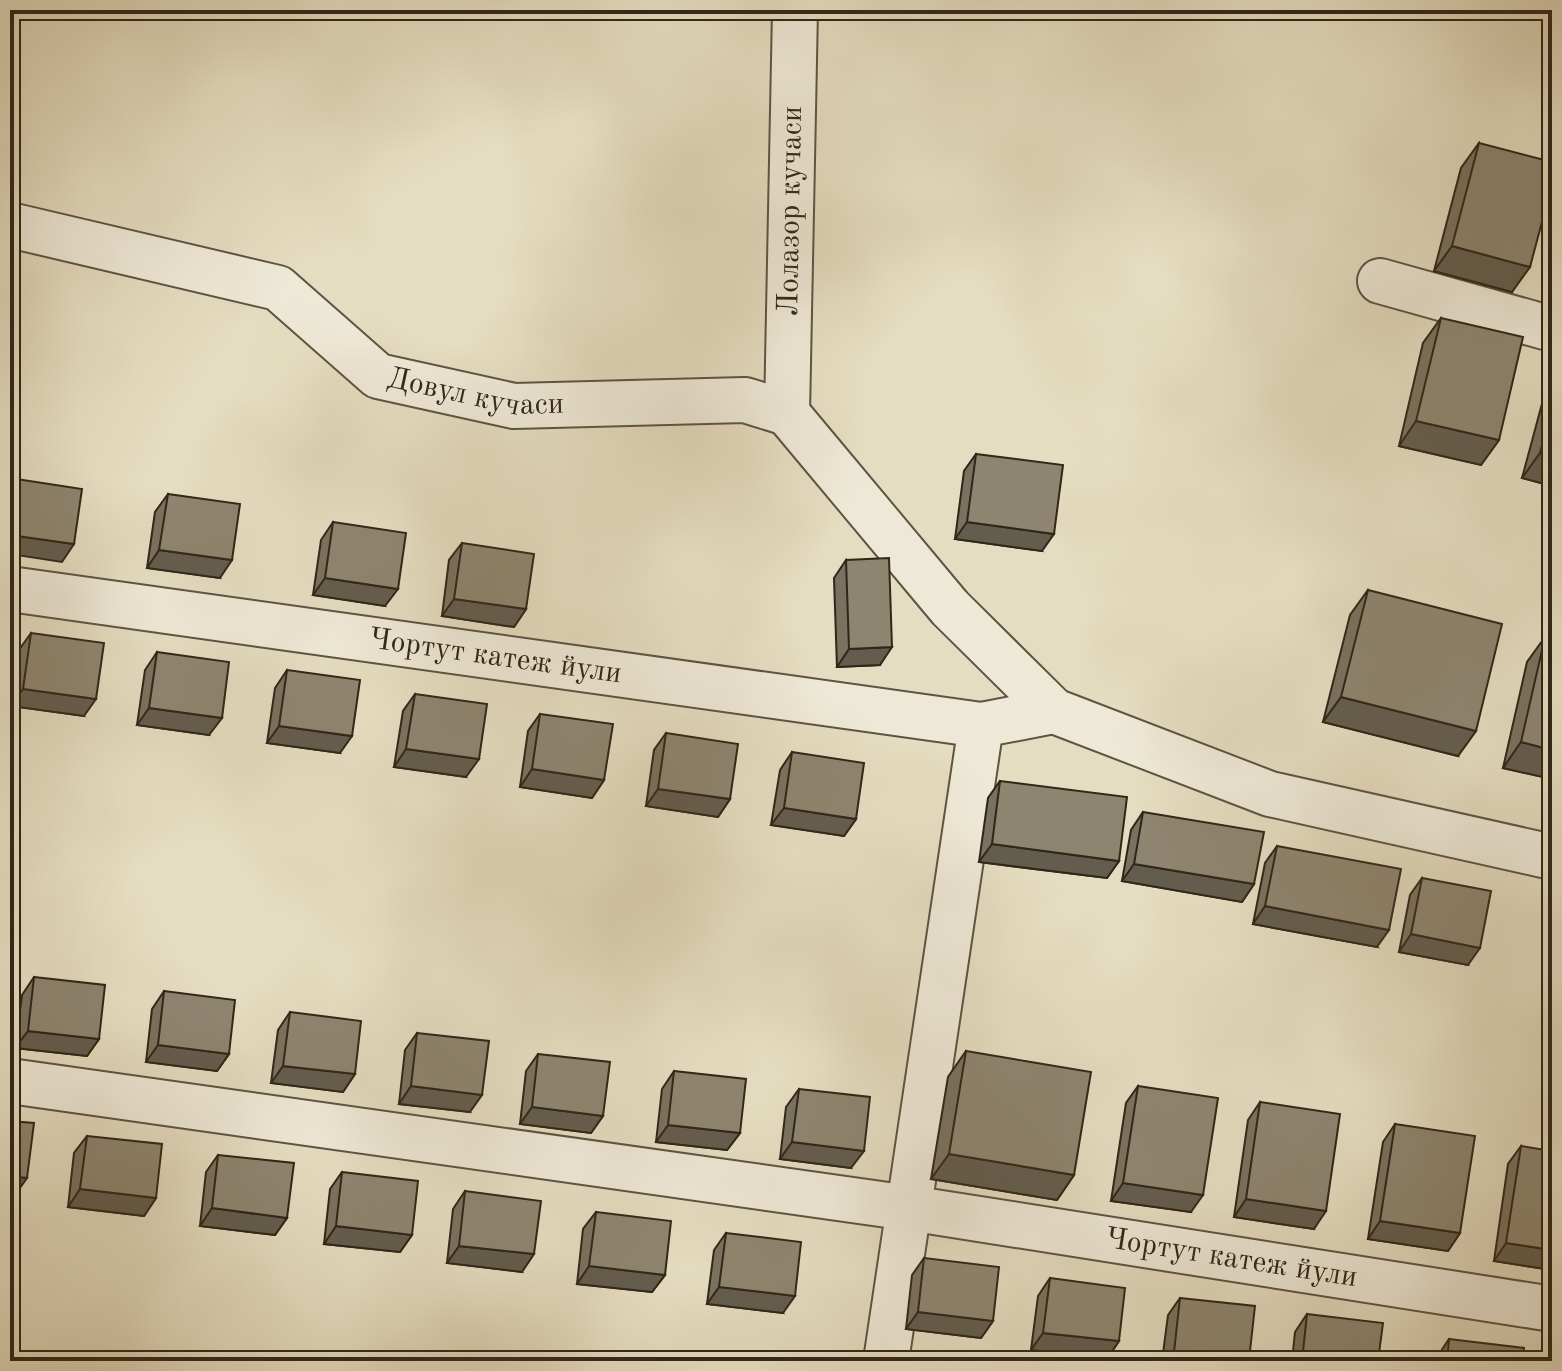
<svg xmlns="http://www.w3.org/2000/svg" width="1562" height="1371" font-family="'Old Standard TT',serif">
<rect width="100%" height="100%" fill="#e5ddc1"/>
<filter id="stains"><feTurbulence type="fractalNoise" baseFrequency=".0025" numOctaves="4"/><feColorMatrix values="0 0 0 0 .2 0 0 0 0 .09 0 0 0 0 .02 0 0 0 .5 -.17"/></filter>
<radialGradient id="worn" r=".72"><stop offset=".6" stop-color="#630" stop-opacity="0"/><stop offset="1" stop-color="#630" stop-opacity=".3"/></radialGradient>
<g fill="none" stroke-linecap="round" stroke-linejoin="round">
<defs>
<g id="minor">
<path id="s1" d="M10,225L278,288L378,376L514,406L745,400L787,413"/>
<path d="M1380,281L1552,329"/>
<path d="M787,413L950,608L1054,711L1270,794L1552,857"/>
<path id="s2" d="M787,413L795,10"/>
<path id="s3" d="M10,589L981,725"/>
<path id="s4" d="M10,1081L909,1208L1552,1309"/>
<path d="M886,1361L981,725L1054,711"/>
</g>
</defs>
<use href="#minor" stroke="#5d5443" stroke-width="48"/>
<use href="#minor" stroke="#eee9d7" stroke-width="44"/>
</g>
<path fill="#7a7260" stroke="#302619" stroke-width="2" d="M1479,143L1512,292L1434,271L1461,168Z
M1441,318L1499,440L1481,465L1399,446L1423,343Z
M1552,371V486L1522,478L1550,374Z
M976,454L1042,551L955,539L964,471Z
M168,494L220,578L147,568L155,512Z
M333,522L385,606L313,595L321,540Z
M462,543L526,609L514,627L442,616L449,560Z
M846,560L880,665L837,667L834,578Z
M1368,590L1458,756L1323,722L1350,615Z
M31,633L84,716L11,706L19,650Z
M1545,637L1552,638V779L1503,768L1527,662Z
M157,652L209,735L137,725L145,670Z
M287,670L340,753L267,743L275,688Z
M415,694L466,777L394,767L403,711Z
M540,714L604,780L592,798L520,787L528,731Z
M666,733L730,799L718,817L646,806L654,750Z
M792,752L856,819L844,836L771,825L780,770Z
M1000,781L1119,861L1107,878L979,862L988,798Z
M1143,812L1254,884L1242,902L1122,881L1131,830Z
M1277,846L1377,947L1253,924L1265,863Z
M1422,878L1468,965L1399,952L1410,895Z
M34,977L99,1039L87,1056L15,1048L22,995Z
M164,991L229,1054L217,1071L146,1062L152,1009Z
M290,1012L355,1074L343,1092L271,1083L278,1030Z
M417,1033L470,1112L399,1104L405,1050Z
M966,1051L1074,1175L1057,1200L931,1179L948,1077Z
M538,1054L603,1116L591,1133L520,1124L526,1071Z
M674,1071L740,1133L727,1150L656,1142L662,1089Z
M1138,1086L1191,1212L1111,1201L1126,1103Z
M799,1089L851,1168L780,1159L786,1107Z
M1260,1102L1314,1229L1234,1217L1248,1120Z
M1395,1124L1460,1233L1448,1251L1368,1239L1383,1142Z
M87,1136L156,1198L144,1216L68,1207L74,1153Z
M1521,1146L1552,1270L1494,1261L1508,1164Z
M218,1155L287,1218L275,1235L200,1226L206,1172Z
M342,1172L412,1235L400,1252L324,1244L330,1189Z
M465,1191L522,1272L447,1263L453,1209Z
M596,1212L665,1275L652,1292L577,1284L583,1229Z
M726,1233L783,1313L707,1304L714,1250Z
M924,1258L993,1321L981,1338L906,1329L912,1275Z
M1050,1278L1119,1341L1107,1359L1031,1350L1038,1296Z
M1180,1298L1249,1361H1162L1168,1315Z
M1307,1314L1378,1361H1292L1295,1332Z
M1449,1339L1523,1361H1437V1357Z"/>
<path fill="#635d4e" stroke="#302619" stroke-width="2" d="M1452,246L1530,267L1512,292L1434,271Z
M1416,421L1499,440L1481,465L1399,446Z
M1540,453L1552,456V486L1522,478Z
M967,522L1054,534L1042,551L955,539Z
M10,535L74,544L62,562L10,554Z
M159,550L232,560L220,578L147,568Z
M325,578L398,589L385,606L313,595Z
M454,599L526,609L514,627L442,616Z
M892,647L880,665L837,667L849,649Z
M23,689L96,699L84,716L11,706Z
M1341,697L1476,731L1458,756L1323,722Z
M149,708L222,718L209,735L137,725Z
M279,726L352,736L340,753L267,743Z
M1521,742L1552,750V779L1503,768Z
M406,749L479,759L466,777L394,767Z
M532,769L604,780L592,798L520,787Z
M658,789L730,799L718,817L646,806Z
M784,808L856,819L844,836L771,825Z
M992,844L1119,861L1107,878L979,862Z
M1134,864L1254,884L1242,902L1122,881Z
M1265,906L1389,930L1377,947L1253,924Z
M1411,934L1480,948L1468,965L1399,952Z
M28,1031L99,1039L87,1056L15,1048Z
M158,1045L229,1054L217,1071L146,1062Z
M283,1066L355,1074L343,1092L271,1083Z
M411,1086L482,1095L470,1112L399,1104Z
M532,1107L603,1116L591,1133L520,1124Z
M668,1125L740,1133L727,1150L656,1142Z
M792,1142L864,1151L851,1168L780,1159Z
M949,1154L1074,1175L1057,1200L931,1179Z
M10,1176L27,1178L15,1195H10Z
M1123,1183L1203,1195L1191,1212L1111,1201Z
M80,1189L156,1198L144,1216L68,1207Z
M1246,1199L1326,1211L1314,1229L1234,1217Z
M212,1208L287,1218L275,1235L200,1226Z
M1380,1221L1460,1233L1448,1251L1368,1239Z
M336,1226L412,1235L400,1252L324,1244Z
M1506,1243L1552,1250V1270L1494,1261Z
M459,1246L534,1254L522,1272L447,1263Z
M589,1266L665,1275L652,1292L577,1284Z
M719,1287L795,1296L783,1313L707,1304Z
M918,1312L993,1321L981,1338L906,1329Z
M1043,1333L1119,1341L1107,1359L1031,1350Z
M1174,1352L1249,1361H1167Z"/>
<path fill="#8e8570" stroke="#302619" stroke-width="2" d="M1479,143L1552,162V184L1530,267L1452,246Z
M1441,318L1523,337L1499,440L1416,421Z
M1552,407V456L1540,453Z
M976,454L1063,465L1054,534L967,522Z
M10,478L82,489L74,544L10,535Z
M168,494L240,504L232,560L159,550Z
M333,522L406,533L398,589L325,578Z
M462,543L534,554L526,609L454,599Z
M889,558L892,647L849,649L846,560Z
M1368,590L1502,624L1476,731L1341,697Z
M31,633L104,643L96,699L23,689Z
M1545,637L1552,638V750L1521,742Z
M157,652L229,662L222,718L149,708Z
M287,670L360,680L352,736L279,726Z
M415,694L487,704L479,759L406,749Z
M540,714L613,724L604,780L532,769Z
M666,733L738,744L730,799L658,789Z
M792,752L864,763L856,819L784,808Z
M1000,781L1127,797L1119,861L992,844Z
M1143,812L1264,832L1254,884L1134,864Z
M1277,846L1401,869L1389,930L1265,906Z
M1422,878L1491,891L1480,948L1411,934Z
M34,977L105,985L99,1039L28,1031Z
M164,991L235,1000L229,1054L158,1045Z
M290,1012L361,1021L355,1074L283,1066Z
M417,1033L489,1041L482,1095L411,1086Z
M966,1051L1091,1072L1074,1175L949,1154Z
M538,1054L610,1062L603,1116L532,1107Z
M674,1071L746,1079L740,1133L668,1125Z
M1138,1086L1218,1098L1203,1195L1123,1183Z
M799,1089L870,1097L864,1151L792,1142Z
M1260,1102L1340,1114L1326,1211L1246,1199Z
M10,1121L34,1123L27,1178L10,1176Z
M1395,1124L1475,1136L1460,1233L1380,1221Z
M87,1136L162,1144L156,1198L80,1189Z
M1521,1146L1552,1151V1250L1506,1243Z
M218,1155L294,1163L287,1218L212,1208Z
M342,1172L418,1181L412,1235L336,1226Z
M465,1191L541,1201L534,1254L459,1246Z
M596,1212L671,1221L665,1275L589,1266Z
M726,1233L801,1242L795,1296L719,1287Z
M924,1258L999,1267L993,1321L918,1312Z
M1050,1278L1125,1288L1119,1341L1043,1333Z
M1180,1298L1255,1306L1249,1360L1174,1352Z
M1307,1314L1383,1323L1378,1361H1302Z
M1449,1339L1524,1348L1523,1361H1447Z"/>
<g text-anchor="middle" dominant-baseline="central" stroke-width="6" stroke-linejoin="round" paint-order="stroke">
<g font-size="30" fill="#302619" stroke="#eee9d7">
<text stroke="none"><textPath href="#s2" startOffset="202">Лолазор кучаси</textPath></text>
<text stroke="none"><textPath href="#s1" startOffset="508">Довул кучаси</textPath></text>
<text stroke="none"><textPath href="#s3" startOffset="490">Чортут катеж йули</textPath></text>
<text stroke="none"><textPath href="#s4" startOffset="1234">Чортут катеж йули</textPath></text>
</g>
</g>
<rect width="1562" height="1371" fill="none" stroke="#e5ddc1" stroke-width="40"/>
<rect x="12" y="12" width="1538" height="1347" fill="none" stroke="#302619" stroke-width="4"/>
<rect x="20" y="20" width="1522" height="1331" fill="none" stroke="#302619" stroke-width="2"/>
<rect width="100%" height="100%" filter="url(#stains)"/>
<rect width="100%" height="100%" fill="url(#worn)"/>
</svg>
